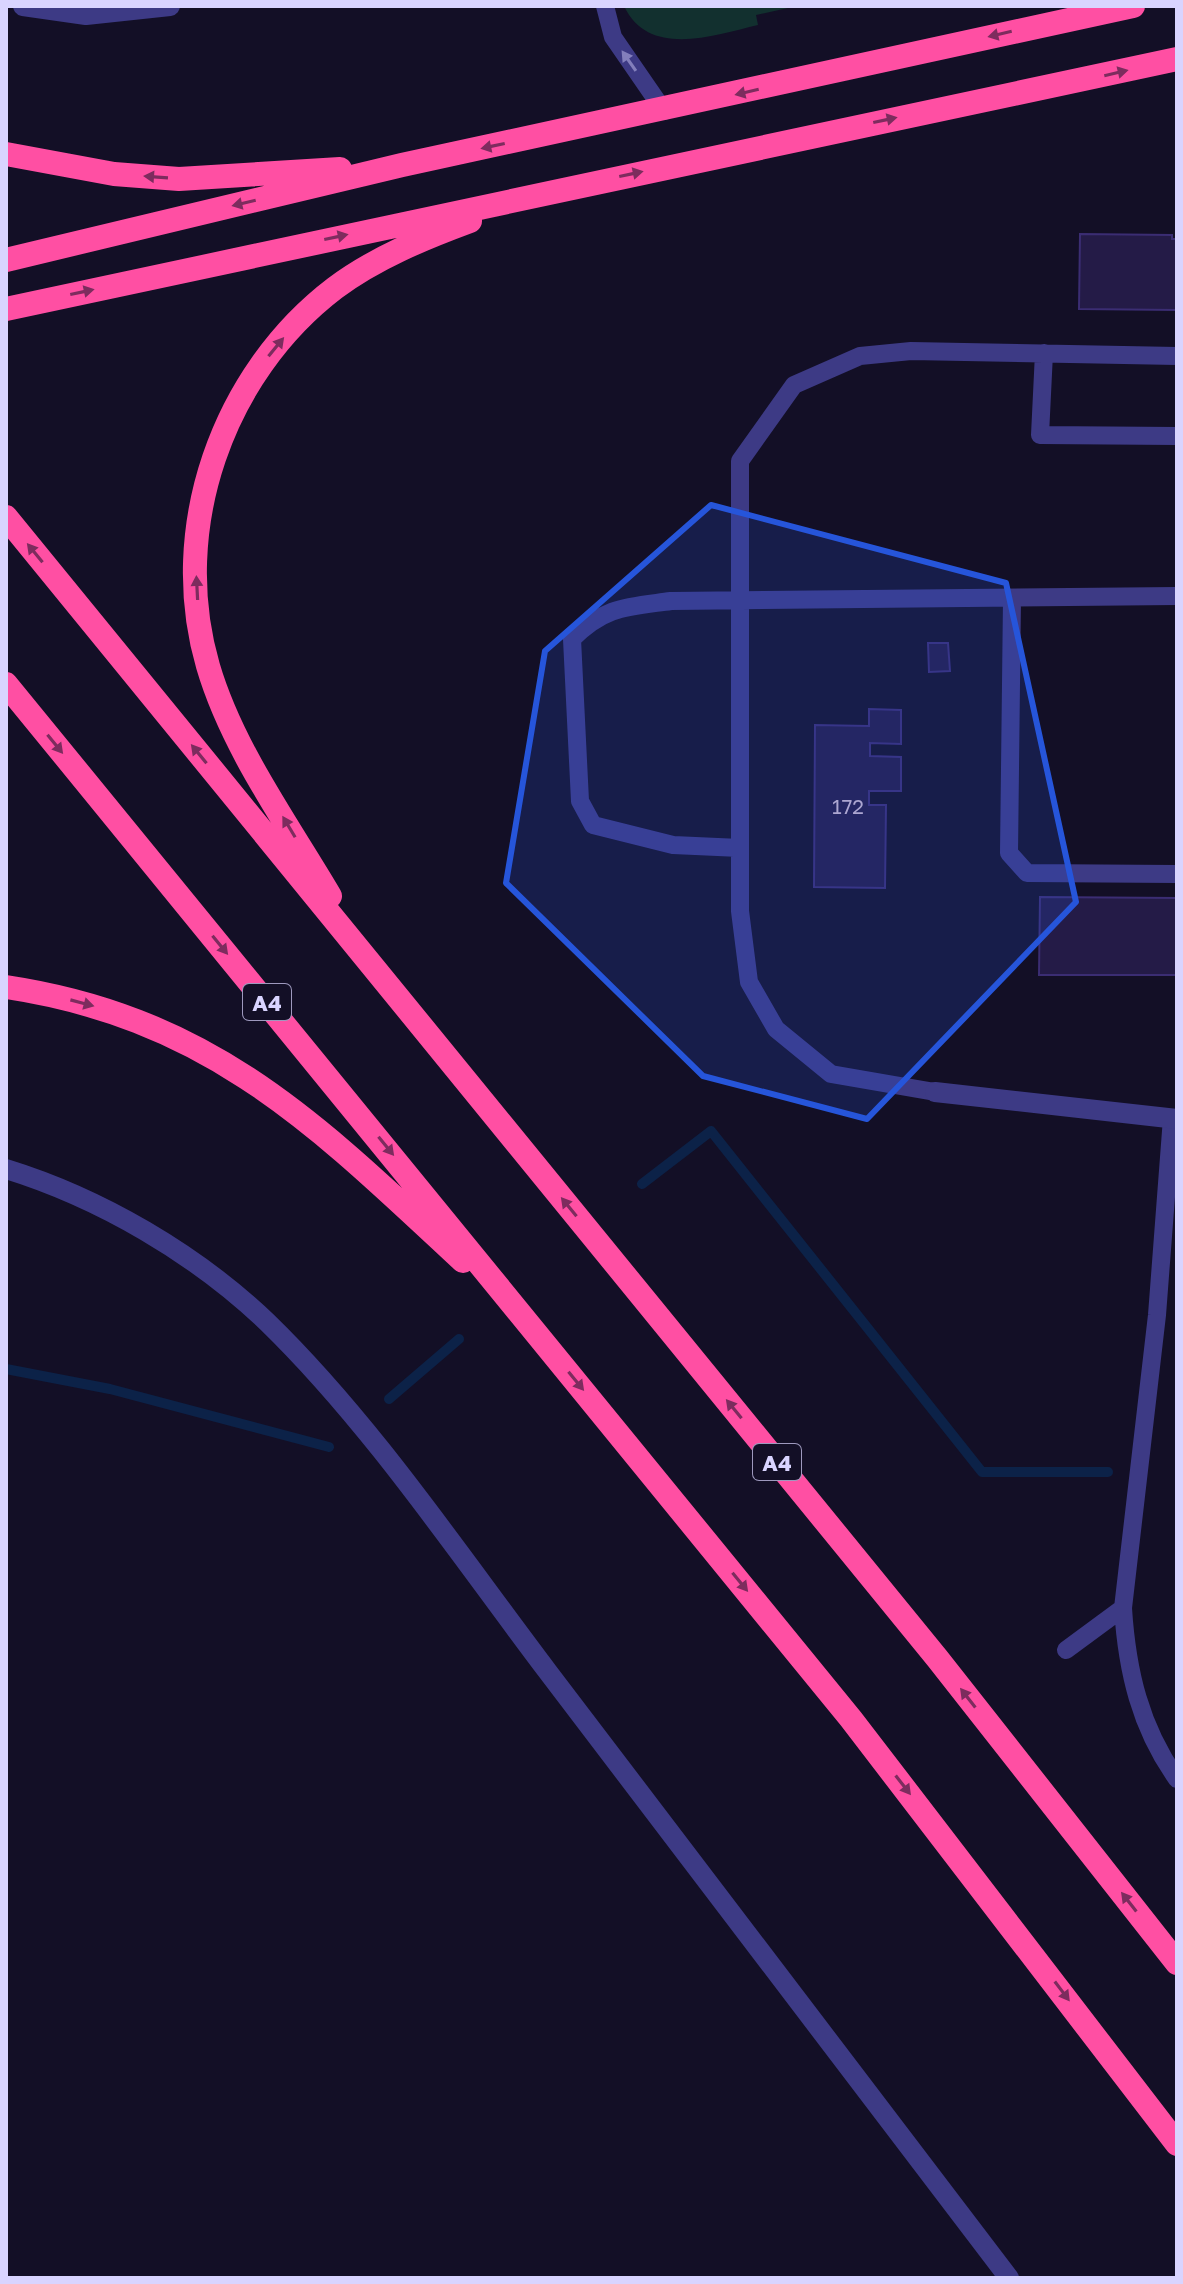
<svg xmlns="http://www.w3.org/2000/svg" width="1183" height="2284" font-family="'Golos Text',sans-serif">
<rect width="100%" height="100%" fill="#130f26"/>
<path fill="#12302f" d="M624,6H797L756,15L758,25C715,35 649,59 624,6Z"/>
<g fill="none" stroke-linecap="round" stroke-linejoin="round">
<path stroke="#0c2248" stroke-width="10" d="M642,1184L711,1131L982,1472H1108
M6,1369L110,1389L329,1447
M389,1399L459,1339"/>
</g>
<path fill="#241b47" stroke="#3b2d73" stroke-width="2" d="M1080,234L1172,235V239H1177V310L1079,309Z
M928,643H948L950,671L929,672Z
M869,709L901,710V744L870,743V756L901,757V791H869V805H886L885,888L814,887L815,725L869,726Z
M1040,897L1177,898V975H1039Z"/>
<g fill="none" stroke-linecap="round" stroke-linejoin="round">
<path stroke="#3d3a85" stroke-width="18" d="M605,6L613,37L664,111
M1044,353L1040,435L1177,436
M1012,599L1009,853L1027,873L1177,874
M740,848L673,845L593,825L580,801L572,639C605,606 627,607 671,601L1177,596
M935,1092L831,1074L776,1029L749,982L740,911V461L794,385L860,356L911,351L1177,356
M1172,1118L1157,1315L1123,1608C1127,1671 1140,1727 1177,1779
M1066,1650L1123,1608"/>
<path stroke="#3d3a85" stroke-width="20" d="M23,6L86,15L170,6
M935,1092L1177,1119"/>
<path stroke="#3d3a85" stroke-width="20" d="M6,1169C100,1198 196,1254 267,1322C371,1423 460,1556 548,1672C702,1873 856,2075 1009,2278"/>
<path stroke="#ff4fa3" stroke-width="24" d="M6,154L114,174L179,179L340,169
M6,260L402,165L1133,6
M6,309L1177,59
M6,517L937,1658L1177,1963
M6,684L851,1719L1177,2144
M330,896C287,823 232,748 208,666C168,529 222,374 335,288C375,258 424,238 470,221
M6,987C212,1018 318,1126 463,1261"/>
</g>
<defs><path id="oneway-solid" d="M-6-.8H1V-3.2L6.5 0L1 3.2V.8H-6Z" transform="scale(2)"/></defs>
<g fill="#7d2c5e">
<use href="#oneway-solid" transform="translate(1000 34) rotate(167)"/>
<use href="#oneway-solid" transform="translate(1116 73) rotate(-13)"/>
<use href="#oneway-solid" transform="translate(747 92) rotate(167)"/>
<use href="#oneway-solid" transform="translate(885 120) rotate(-12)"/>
<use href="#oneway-solid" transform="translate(493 146) rotate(168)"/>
<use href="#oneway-solid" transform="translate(631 174) rotate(-12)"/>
<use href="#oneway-solid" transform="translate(156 177) rotate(-176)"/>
<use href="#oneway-solid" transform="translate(244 203) rotate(167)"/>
<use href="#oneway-solid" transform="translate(336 237) rotate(-12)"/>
<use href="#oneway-solid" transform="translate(82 292) rotate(-12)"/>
<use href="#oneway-solid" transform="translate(276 347) rotate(-51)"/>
<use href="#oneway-solid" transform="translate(35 553) rotate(-129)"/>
<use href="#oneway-solid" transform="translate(197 588) rotate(-93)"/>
<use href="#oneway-solid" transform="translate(55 744) rotate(51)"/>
<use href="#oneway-solid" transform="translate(199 754) rotate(-129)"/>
<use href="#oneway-solid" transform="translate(289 827) rotate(-121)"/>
<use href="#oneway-solid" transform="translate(220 945) rotate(51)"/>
<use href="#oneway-solid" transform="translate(82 1003) rotate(15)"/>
<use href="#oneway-solid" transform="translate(386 1146) rotate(51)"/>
<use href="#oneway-solid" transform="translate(569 1207) rotate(-129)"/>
<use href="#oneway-solid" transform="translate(576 1381) rotate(51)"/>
<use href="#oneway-solid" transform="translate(734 1409) rotate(-129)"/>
<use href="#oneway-solid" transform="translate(740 1582) rotate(51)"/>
<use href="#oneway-solid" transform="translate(968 1698) rotate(-128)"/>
<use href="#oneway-solid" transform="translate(903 1785) rotate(52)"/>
<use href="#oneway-solid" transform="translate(1129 1902) rotate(-128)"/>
<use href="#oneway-solid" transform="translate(1062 1991) rotate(53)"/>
</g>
<use fill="#837fbc" href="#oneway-solid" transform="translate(629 61) rotate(-125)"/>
<path fill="#2655da" fill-opacity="0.2" stroke="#2655da" stroke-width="6" stroke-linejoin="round" d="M711,505L1006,583L1076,902L867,1119L703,1076L506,883L545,651Z"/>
<g text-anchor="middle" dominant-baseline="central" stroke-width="7" stroke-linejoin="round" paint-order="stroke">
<g font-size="20" fill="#aca6d1">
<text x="848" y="806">172</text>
</g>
<g fill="#130f26" stroke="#9e99be" stroke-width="2">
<rect x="243" y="984" width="48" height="36" rx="6"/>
<rect x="753" y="1444" width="48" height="36" rx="6"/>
</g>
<g font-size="22" font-weight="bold" fill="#d9d4ff">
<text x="267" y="1002">A4</text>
<text x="777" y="1462">A4</text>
</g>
</g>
<rect width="1183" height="2284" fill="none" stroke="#d9d4ff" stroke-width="16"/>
</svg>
